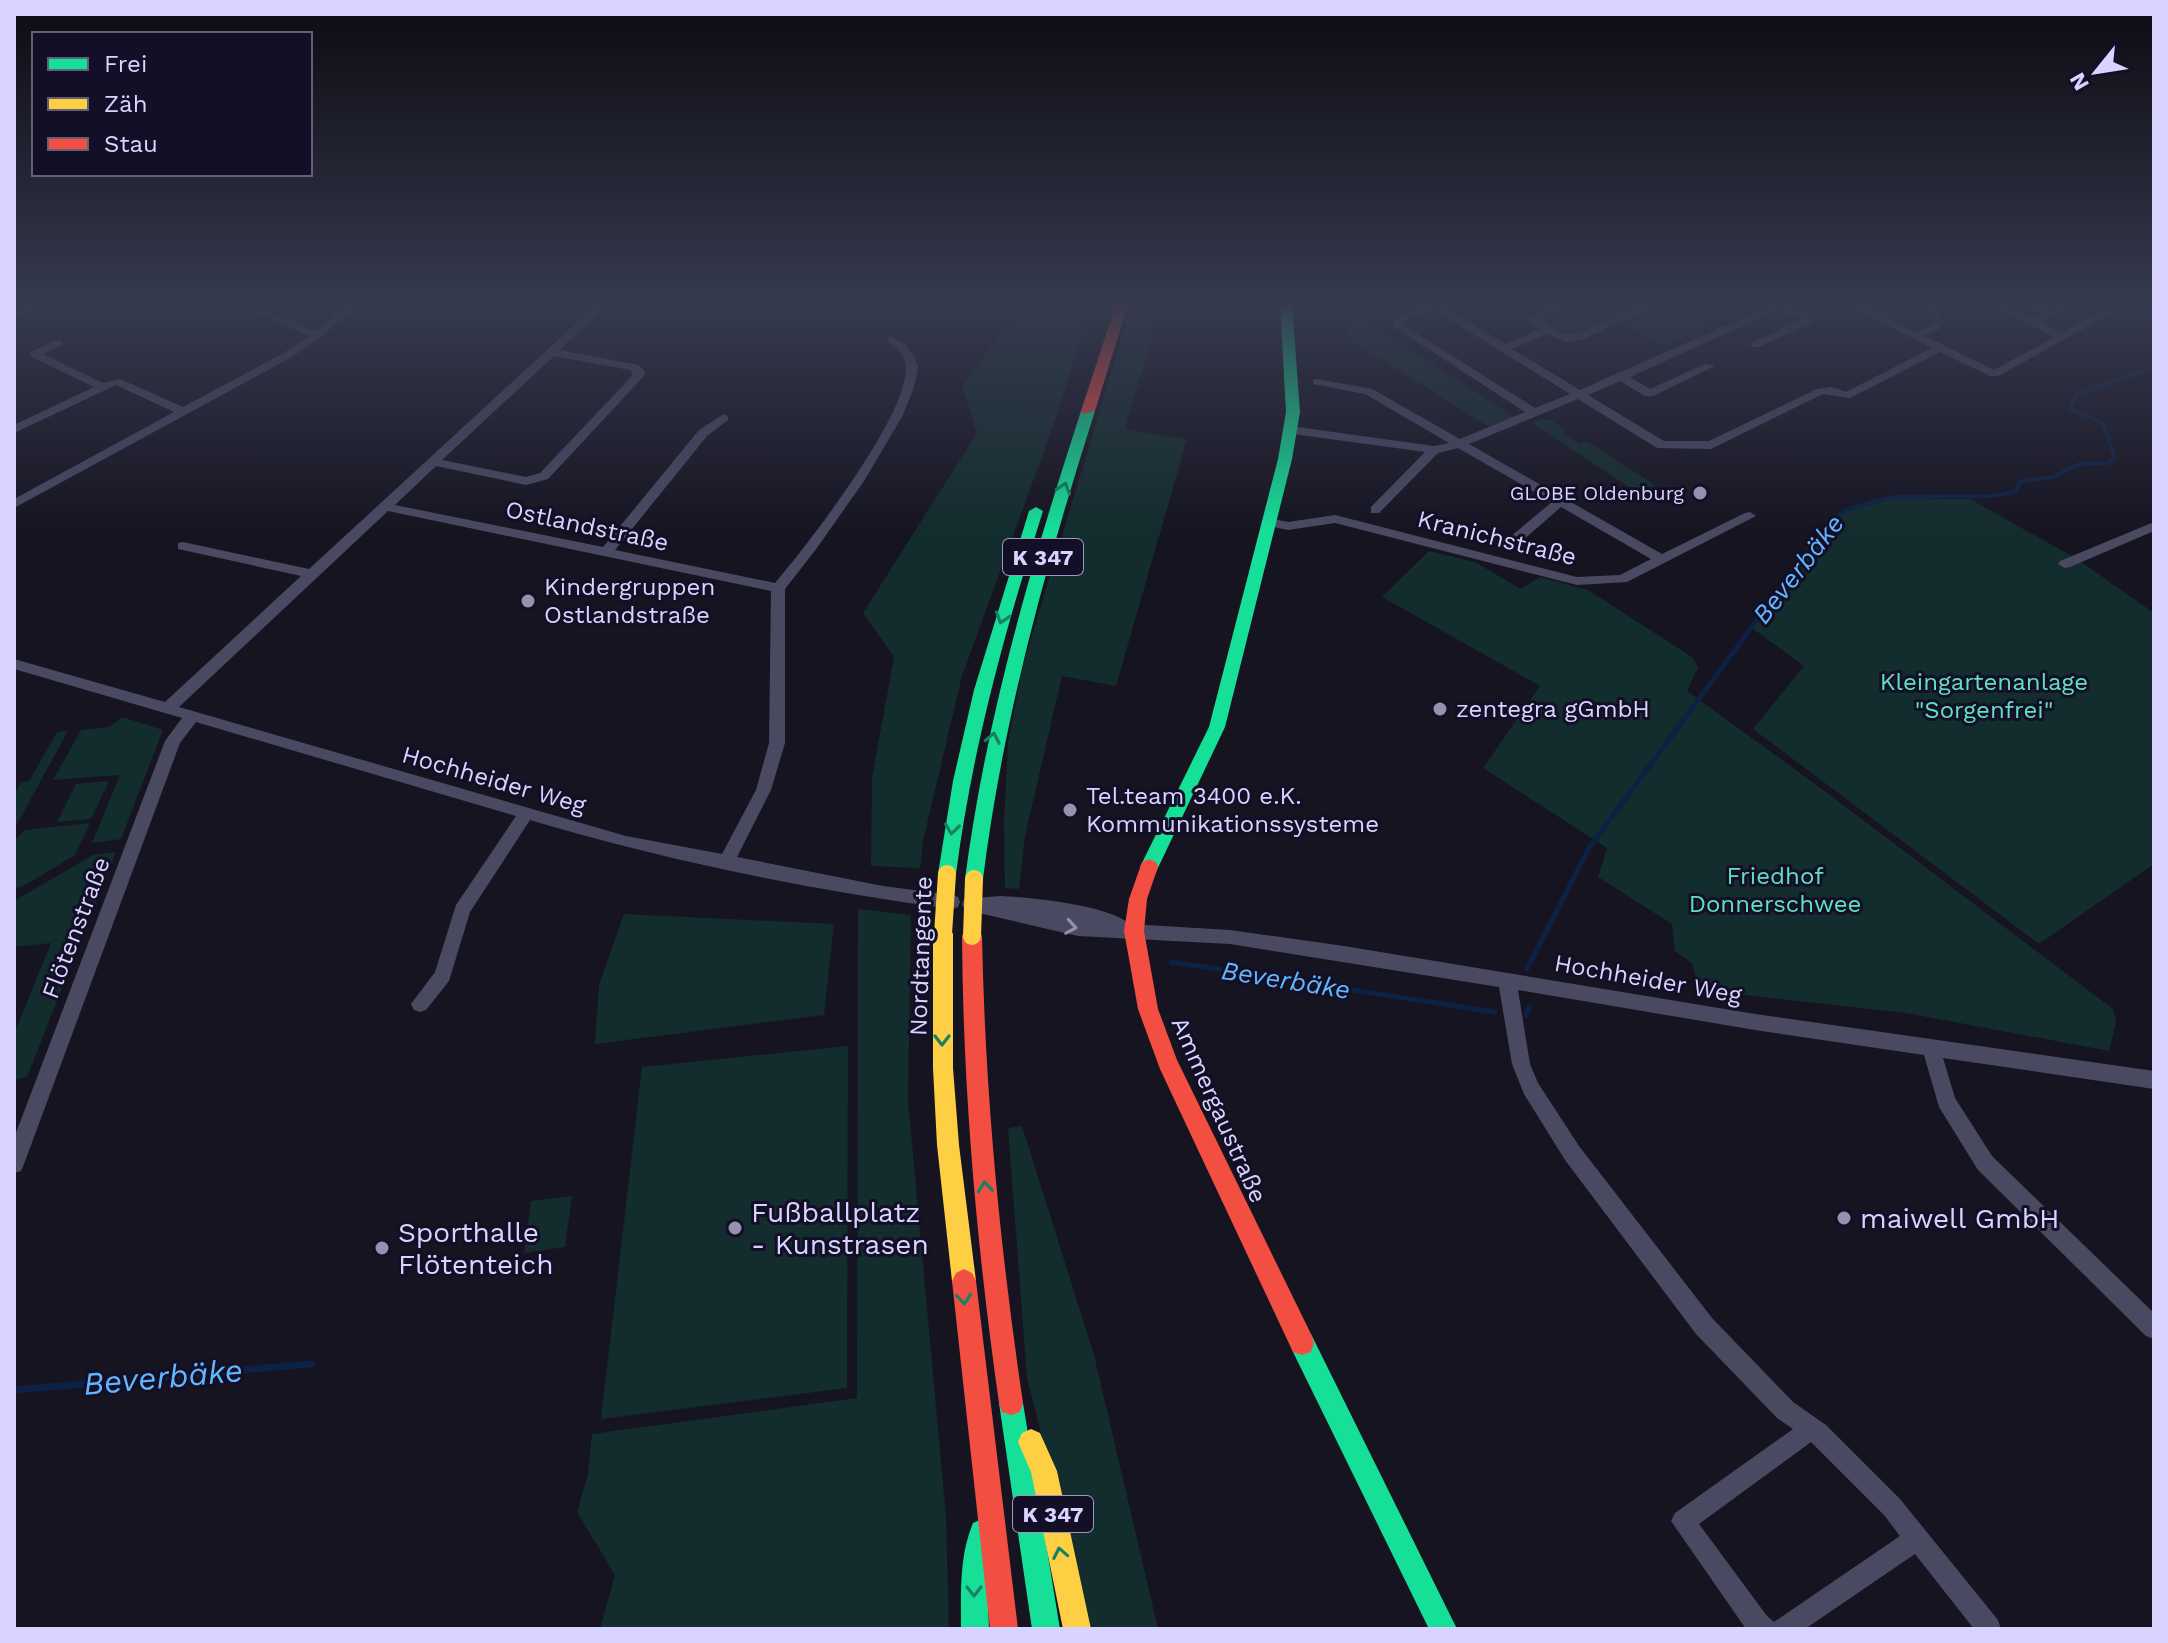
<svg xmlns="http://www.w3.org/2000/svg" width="2168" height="1643" font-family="'Work Sans',sans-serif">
<rect width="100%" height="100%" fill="#161421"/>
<path fill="#132c2d" d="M1022,304H1091L1056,418L962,676L923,841L920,868L871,866L872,778L894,657L863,613L977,433L962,387Z
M1132,304H1161L1125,429L1187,439L1116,686L1062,676L1025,836L1019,889L1005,888L1004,823L1008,742L1023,665Z
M1340,304H1365L1375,326L1514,417L1489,427L1352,341Z
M1568,304H1650L1573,336L1559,334L1539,321L1543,315Z
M1669,304H1684L1717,322L1694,332L1700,336L1695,339L1687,335L1663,345L1623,323Z
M1857,304H1914L1931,315L1932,322C1909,336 1879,314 1857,304Z
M1542,419L1551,420L1566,430L1562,433L1580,444L1587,441L1655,485L1638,493L1532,423Z
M1875,499H1970L2077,559L2154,613V864L2039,944L1753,729L1804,666L1752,628L1829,521L1844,509Z
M1429,551L1475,562L1521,589L1540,577L1588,590L1692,657L1698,667L1687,691L1822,789L2113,1009L2116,1022L2109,1051L1906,1013L1699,990L1692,963L1675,951L1672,924L1598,877L1607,848L1483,768L1540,686L1382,597Z
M122,717L163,730L121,839L92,843L120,775L53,780L81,730L110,727Z
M68,731L15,828H14V795L21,782L29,781L57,732Z
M109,781L91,819L57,822L76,784Z
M90,823L75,855L22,887L14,888V840L25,830Z
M116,852L27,1077L14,1080V1034L51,943L14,947V901L93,855Z
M858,909L911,915L908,1100L946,1516L949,1629H600L615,1575L577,1512L588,1474L592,1434L857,1398Z
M624,914L834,924L824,1015L595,1044L599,985Z
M848,1046L847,1388L601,1419L642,1067Z
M1022,1126L1094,1355L1158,1629H1091L1027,1378L1008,1128Z
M572,1196L565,1247L524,1253L531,1201Z"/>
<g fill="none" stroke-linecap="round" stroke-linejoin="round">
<path stroke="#0d2144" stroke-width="4" d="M1747,633L1829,521L1849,509L1893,497L1991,496L2014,492L2021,481L2053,477L2078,464L2108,463L2115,458L2103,423L2070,409L2076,395L2154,367"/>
<path stroke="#0d2144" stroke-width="5" d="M1171,962L1495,1012
M1527,969L1589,848L1749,631
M1526,1016L1530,1006"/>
<path stroke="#0d2144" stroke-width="7" d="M14,1390L311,1364"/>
<path fill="#4a4962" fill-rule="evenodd" d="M31,304H45L14,318V311Z
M236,304H250L316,331L347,304H358L321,337L290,358L14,508V499L174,412L116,385L14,433V425L94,387L30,356V352L54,341H62V345L43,354L103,383L120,379L183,407L282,354L309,336Z
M597,304H608L560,350L638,365L645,371L644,376L548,479L526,485L436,466L395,505L603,547L699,430L724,414L728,416V420L707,436L615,550L775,583C805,548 917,405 905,362C903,351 893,346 886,339L891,336L906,345L915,358L918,367L914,387L903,415L864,481L817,548L785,589V743L771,790L737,857L883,886L952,895L958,897L960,902L958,907L952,909C809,890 668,861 530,820L470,912L449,981L426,1010L420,1012L414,1010L411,1004L435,972L456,905L516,816L196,722L180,743L24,1164L21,1171L14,1173V1138L165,741L182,718L14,669V659L165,702L301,576L178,549V543L183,542L309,569ZM554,356L630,370L633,375L540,473L526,477L442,460ZM388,511L771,591L769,743L756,790L722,854L626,836L179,707Z
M749,304H769C765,309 753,309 749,304Z
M1427,304H1440L1505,344L1540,329L1527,319L1554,304H1567L1540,319L1559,333L1575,335L1647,304H1661L1581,340L1566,342L1547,334L1512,349L1580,390L1774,304H1788L1813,318V322L1759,347H1751V343L1801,320L1780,309L1630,377L1650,389L1705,364L1715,366L1653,396H1645L1620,381L1588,395L1664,441H1709L1817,389L1832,387L1846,392L1932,348L1845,304H1858L1916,332L1930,326L1934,320L1928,312L1915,304C1931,304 1935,307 1944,320L1938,330L1925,336L1994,370L2055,337L1987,304H2001L2033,319L2042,314L2022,304H2036L2050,310L2063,304H2076L2042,323L2063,332L2116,304H2129L1998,376H1990L1940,352L1850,398L1823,394L1711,449L1657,448L1578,399L1469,444L1662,554L1745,513L1750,512L1756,516L1627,582L1577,585L1335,523L1288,530L1264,525L1263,522L1269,518L1288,522L1335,515L1577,577L1620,575L1651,559L1561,507L1514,548H1504V542L1552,502L1458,448L1438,453L1379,513H1371V507L1425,452L1286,433V427L1290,426L1434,446L1449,443L1365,394L1313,384V380L1317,379L1372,389L1460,439L1525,412L1393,326V319ZM1433,309L1570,394L1535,408L1403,325V322Z
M2154,522V531L2070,567L2065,568L2058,564L2060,561Z
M1000,896C1028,897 1110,905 1129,924L1230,930L1344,946L1755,1014L2154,1071V1089L1943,1058L1955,1098L1992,1156L2154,1313V1339L2146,1336L1978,1170L1939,1107L1924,1055L1755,1030L1518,990L1530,1064L1538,1083L1579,1146L1712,1318L1793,1402L1826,1425L1900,1499L1998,1620L2001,1629H1974L1915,1554L1805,1629H1746L1671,1521L1675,1513L1793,1429L1777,1418L1696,1334L1565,1160L1524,1094L1512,1064L1499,987L1230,944L1078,936L970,911L964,909L962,904L964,899ZM1811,1442L1884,1515L1900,1536L1774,1622L1767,1616L1699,1524Z"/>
<path fill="#16e098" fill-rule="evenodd" d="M1280,304H1292L1300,412L1292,459L1225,727L1156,872H1142L1140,867L1209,727L1278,459L1286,412Z
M1088,407L1095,411C1046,565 1003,718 983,879L981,884H967L965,879C986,718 1031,565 1081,411Z
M1036,507L1043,511C1005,630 972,749 956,874L954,879H940L938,874L953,781L974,690L1029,511Z
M1302,1331L1311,1334L1457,1629H1429L1293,1352L1290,1343L1293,1334Z
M1011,1391L1020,1394L1023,1403L1060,1629H1032L999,1403L1002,1394Z
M982,1519L991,1523L995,1532L987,1581L989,1629H961C961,1594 959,1556 973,1523Z"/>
<path fill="#ffcf43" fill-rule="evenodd" d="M943,926L950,928L953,934V1068L959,1145L976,1281L972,1289L964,1293L956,1289L952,1281L937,1145L933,1068V934L936,928Z
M1031,1429L1040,1433L1057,1471L1091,1629H1063L1031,1472L1018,1442L1022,1433Z"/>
<path fill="#f24e42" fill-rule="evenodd" d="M1116,304H1128L1095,411L1083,414L1081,411Z
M1149,859L1156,862L1158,867L1147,899L1144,931L1158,1009L1177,1060L1311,1334L1314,1343L1311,1352L1302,1355L1293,1352L1160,1069L1138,1009L1124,931L1129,899L1142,862Z
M972,928L979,930L982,936C985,1093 1000,1248 1023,1403L1020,1412L1011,1415L1002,1412L999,1403C977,1248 963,1093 962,936L965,930Z
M964,1269L972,1273L976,1281L1018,1629H990L952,1281L956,1273Z"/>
<path stroke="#ffcf43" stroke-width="18" d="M943,934L947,874
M972,936L974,879"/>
</g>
<defs><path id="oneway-chevron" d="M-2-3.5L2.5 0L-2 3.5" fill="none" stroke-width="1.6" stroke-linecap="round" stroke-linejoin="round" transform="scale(2)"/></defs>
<g stroke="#158265">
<use href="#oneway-chevron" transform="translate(1064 488) rotate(-73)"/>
<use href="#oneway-chevron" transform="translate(1002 618) rotate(108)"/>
<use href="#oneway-chevron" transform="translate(993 738) rotate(-79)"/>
<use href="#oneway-chevron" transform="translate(952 829) rotate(98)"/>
<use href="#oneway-chevron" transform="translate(942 1040) rotate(90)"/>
<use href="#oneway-chevron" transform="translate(985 1187) rotate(-96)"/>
<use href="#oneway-chevron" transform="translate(964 1299) rotate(84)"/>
<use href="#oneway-chevron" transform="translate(1060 1553) rotate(-101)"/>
<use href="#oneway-chevron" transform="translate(974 1591) rotate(90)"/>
</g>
<use stroke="#928eb0" href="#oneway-chevron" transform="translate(1071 927) rotate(10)"/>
<linearGradient id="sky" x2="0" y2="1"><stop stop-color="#0c0b12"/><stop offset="0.57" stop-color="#363a4e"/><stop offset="1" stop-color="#363a4e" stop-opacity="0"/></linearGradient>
<rect width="2168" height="534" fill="url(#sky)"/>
<g fill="#9591b1" stroke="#130f26" stroke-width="3">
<circle cx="1700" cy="493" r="8"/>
<circle cx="528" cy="601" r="8"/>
<circle cx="1440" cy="709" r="8"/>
<circle cx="1070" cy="810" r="8"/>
<circle cx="1844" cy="1218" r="8"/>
<circle cx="735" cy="1228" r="8"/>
<circle cx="382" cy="1248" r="8"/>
</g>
<g text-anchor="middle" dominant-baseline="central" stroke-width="6" stroke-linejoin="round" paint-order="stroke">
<g font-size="20" fill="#d9d4ff" stroke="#130f26" text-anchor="end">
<text x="1684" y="493">GLOBE Oldenburg</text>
</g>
<g fill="#130f26" stroke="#9e99be" stroke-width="2">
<rect x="1003" y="539" width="80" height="36" rx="6"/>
<rect x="1013" y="1496" width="80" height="36" rx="6"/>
</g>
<g font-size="22" font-weight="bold" fill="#d9d4ff">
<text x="1043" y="557">K 347</text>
<text x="1053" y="1514">K 347</text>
</g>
<g font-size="24" fill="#d9d4ff" stroke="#130f26">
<text transform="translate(587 526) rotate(12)">Ostlandstraße</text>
<text transform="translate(1497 538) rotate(14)">Kranichstraße</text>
<text transform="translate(494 780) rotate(16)">Hochheider Weg</text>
<text transform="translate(76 928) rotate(-69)">Flötenstraße</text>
<text transform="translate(921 956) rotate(-88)">Nordtangente</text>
<text transform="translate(1648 979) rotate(10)">Hochheider Weg</text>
<text transform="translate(1219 1110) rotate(66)">Ammergaustraße</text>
</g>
<g font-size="24" fill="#d9d4ff" stroke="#130f26" text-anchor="start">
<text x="544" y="587">Kindergruppen<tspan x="544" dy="28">Ostlandstraße</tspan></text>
<text x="1456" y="709">zentegra gGmbH</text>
<text x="1086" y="796">Tel.team 3400 e.K.<tspan x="1086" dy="28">Kommunikationssysteme</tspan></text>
</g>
<g font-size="24" fill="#5fe0c0" stroke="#130f26">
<text x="1984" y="682">Kleingartenanlage<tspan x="1984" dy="28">"Sorgenfrei"</tspan></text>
<text x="1775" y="876">Friedhof<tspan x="1775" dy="28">Donnerschwee</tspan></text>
</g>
<g font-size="26" font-style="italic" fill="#62b6ff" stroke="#130f26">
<text transform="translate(1798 569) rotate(-52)">Beverbäke</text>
<text transform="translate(1286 980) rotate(9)">Beverbäke</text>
</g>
<g font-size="28" fill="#d9d4ff" stroke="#130f26" text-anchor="start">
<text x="751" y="1212">Fußballplatz<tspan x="751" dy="32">- Kunstrasen</tspan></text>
<text x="1860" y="1218">maiwell GmbH</text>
<text x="398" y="1232">Sporthalle<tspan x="398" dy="32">Flötenteich</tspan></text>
</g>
<g font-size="32" font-style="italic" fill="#62b6ff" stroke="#130f26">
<text transform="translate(163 1377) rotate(-5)">Beverbäke</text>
</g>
</g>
<rect width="2168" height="1643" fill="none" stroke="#d9d4ff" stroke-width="32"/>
<rect x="32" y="32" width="280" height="144" fill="#130f26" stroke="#625e7d" stroke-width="2"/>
<rect x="48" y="58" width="40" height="12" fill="#16e098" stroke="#625e7d" stroke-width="2"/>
<text x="104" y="72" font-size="24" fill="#d9d4ff">Frei</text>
<rect x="48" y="98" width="40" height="12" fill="#ffcf43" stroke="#625e7d" stroke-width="2"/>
<text x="104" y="112" font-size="24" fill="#d9d4ff">Zäh</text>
<rect x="48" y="138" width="40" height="12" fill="#f24e42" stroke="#625e7d" stroke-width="2"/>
<text x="104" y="152" font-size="24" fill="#d9d4ff">Stau</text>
<g transform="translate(2096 72) rotate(240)" stroke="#130f26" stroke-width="6" paint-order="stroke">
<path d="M0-6L14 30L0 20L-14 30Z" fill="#d9d4ff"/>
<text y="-12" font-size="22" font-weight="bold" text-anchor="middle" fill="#d9d4ff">N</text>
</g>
</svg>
